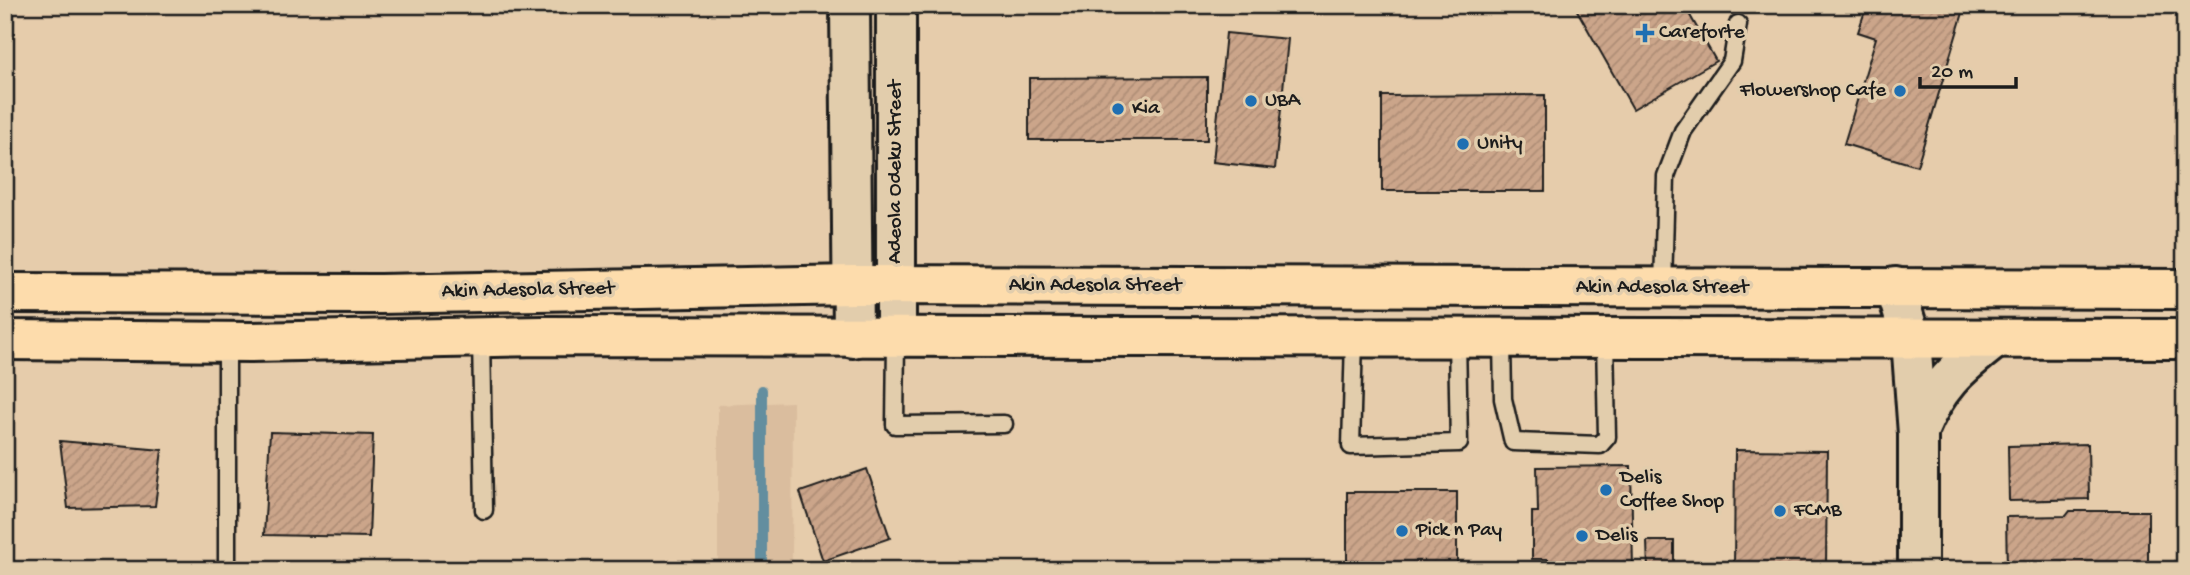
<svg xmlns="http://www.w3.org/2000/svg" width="2190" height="575" font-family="'Gochi Hand',sans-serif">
<defs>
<pattern id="building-hatch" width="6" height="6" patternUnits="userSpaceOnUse" patternTransform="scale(1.75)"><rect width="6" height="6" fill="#cba58a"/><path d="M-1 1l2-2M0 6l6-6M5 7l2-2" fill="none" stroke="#ae8d76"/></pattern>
</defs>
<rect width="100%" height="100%" fill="#e6ccab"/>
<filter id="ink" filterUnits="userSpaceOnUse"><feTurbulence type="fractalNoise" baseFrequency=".0143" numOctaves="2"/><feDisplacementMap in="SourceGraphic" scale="14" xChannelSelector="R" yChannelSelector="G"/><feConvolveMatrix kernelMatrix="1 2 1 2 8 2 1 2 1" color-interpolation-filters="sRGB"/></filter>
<g filter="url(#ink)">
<path fill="#dabd9e" d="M793,402L792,570H718V405Z"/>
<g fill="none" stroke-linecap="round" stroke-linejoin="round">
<path stroke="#648e9f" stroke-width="10" d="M762,390V570"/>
</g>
<path fill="url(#building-hatch)" stroke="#1c1c1c" stroke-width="2" d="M1574,5H1684L1716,61L1633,109Z
M1867,5L1965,6L1917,166L1844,144L1876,38L1858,32Z
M1226,33L1288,39L1275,169L1213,162Z
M1207,77V140H1029V78Z
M1545,95V191H1382V96Z
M270,432L373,435L369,537L264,535Z
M60,441L162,450L155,506L68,508Z
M2088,444L2089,499L2009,501L2008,446Z
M1735,450L1827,451L1826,570H1734Z
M1631,466L1633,570H1548V559H1532V512H1538L1537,467Z
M867,469L890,538L823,561L800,492Z
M1347,492H1457V570H1347Z
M2070,511H2148V570H2007L2006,517L2066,516Z
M1647,541H1674V570H1648Z"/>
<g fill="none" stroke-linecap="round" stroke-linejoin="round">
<defs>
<path id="service" d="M1663,288L1666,176L1683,131L1732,61L1738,24
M481,337L484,510
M896,339L895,425L1004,424
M1354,339L1351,446L1459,443L1457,339
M1502,339L1503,399L1513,442L1600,445L1607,437L1605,339
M227,342V570"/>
<path id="secondary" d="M850,5L853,338
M896,5V339
M1895,287L1911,339L1918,434V570
M1918,432C1937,386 1956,369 1995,339"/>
<path id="primary" d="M5,293L380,294L853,285L2185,289
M5,340L251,342L542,336L2185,339"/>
</defs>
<use href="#service" stroke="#1c1c1c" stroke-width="21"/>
<use href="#secondary" stroke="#1c1c1c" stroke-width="44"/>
<use href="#primary" stroke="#1c1c1c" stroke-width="44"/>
<path stroke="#1c1c1c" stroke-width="4.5" stroke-dasharray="5 5" stroke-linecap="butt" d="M753,568H779"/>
<use href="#service" stroke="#e2cdac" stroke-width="16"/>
<use href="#secondary" stroke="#e2cdac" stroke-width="38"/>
<use href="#primary" stroke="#fddcac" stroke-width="38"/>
</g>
</g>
<g fill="#1f6fb2" stroke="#e2cdac" stroke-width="2.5">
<path d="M1641.5 22.5h7v7h7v7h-7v7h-7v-7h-7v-7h7z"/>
<circle cx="1900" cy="91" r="7"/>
<circle cx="1251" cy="101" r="7"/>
<circle cx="1118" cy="109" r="7"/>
<circle cx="1463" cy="144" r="7"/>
<circle cx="1606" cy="490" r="7"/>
<circle cx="1780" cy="511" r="7"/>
<circle cx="1402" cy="531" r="7"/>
<circle cx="1582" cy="536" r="7"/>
</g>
<g text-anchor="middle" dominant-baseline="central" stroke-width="7" stroke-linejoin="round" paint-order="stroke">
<g font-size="21" fill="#1c1c1c" stroke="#e2cdac" text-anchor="start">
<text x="1659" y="33">Careforte</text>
<text x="1886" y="91" text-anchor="end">Flowershop Cafe</text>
<text x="1265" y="101">UBA</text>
<text x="1132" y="109">Kia</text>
<text x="1477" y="144">Unity</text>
<text x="1620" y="478">Delis<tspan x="1620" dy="24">Coffee Shop</tspan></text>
<text x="1794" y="511">FCMB</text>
<text x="1416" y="531">Pick n Pay</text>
<text x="1596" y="536">Delis</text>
</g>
<g font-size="21" fill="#1c1c1c" stroke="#e2cdac">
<text transform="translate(896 172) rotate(-90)">Adeola Odeku Street</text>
<text x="1095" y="286">Akin Adesola Street</text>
<text x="1662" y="288">Akin Adesola Street</text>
<text transform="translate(528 291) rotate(-1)">Akin Adesola Street</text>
</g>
</g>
<rect width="2190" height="575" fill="none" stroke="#e2cdac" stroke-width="28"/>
<rect x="14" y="14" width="2162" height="547" fill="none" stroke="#1c1c1c" stroke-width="2.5" filter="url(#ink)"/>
<path d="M1920 77v10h96v-10" fill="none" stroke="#1c1c1c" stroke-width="3.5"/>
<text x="1931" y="77" font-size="21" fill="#1c1c1c" stroke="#e2cdac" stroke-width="5" paint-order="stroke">20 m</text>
</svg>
